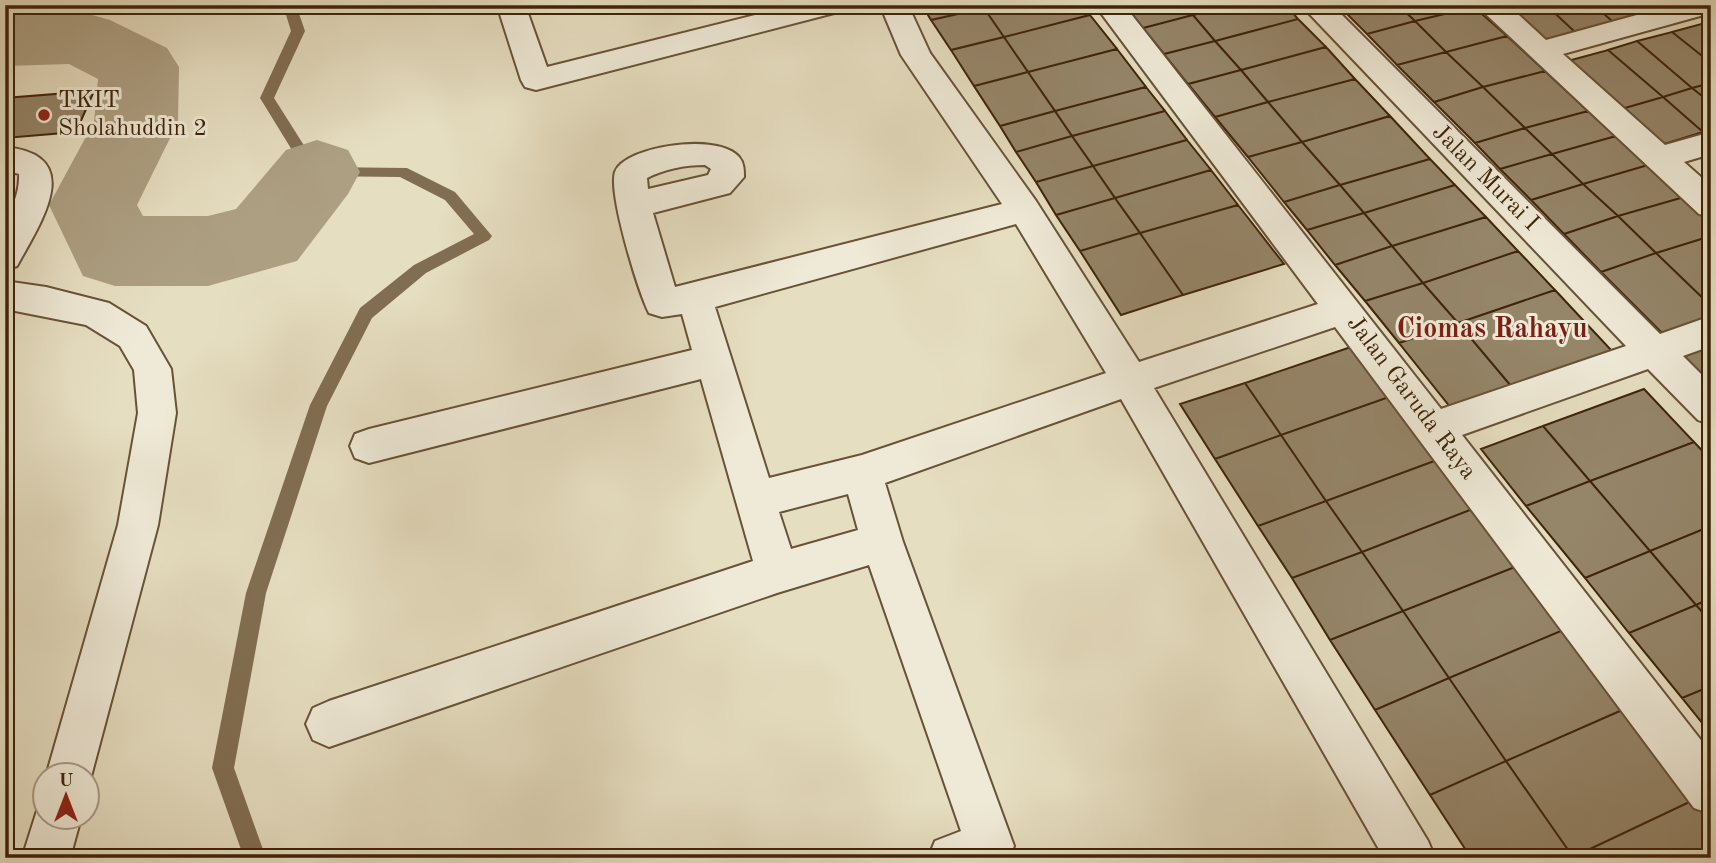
<svg xmlns="http://www.w3.org/2000/svg" width="1716" height="863" font-family="'Old Standard TT',serif">
<rect width="100%" height="100%" fill="#e6dec1"/>
<filter id="stains"><feTurbulence type="fractalNoise" baseFrequency=".00286" numOctaves="4"/><feColorMatrix values="0 0 0 0 .2 0 0 0 0 .09 0 0 0 0 .02 0 0 0 .5 -.17"/></filter>
<radialGradient id="worn" r=".72"><stop offset=".6" stop-color="#630" stop-opacity="0"/><stop offset="1" stop-color="#630" stop-opacity=".3"/></radialGradient>
<g fill="none" stroke-linecap="round" stroke-linejoin="round">
<path fill="#816e52" fill-rule="evenodd" d="M283,5H296L305,31L274,98L305,147L321,167L407,168L455,192L492,236L489,240L426,273L372,318L327,406L266,593L234,768L266,858H244L212,768L246,593L310,405L360,308L414,265L474,234L445,200L400,177L312,176L295,155L260,98L291,31Z"/>
<path fill="#ad9f82" fill-rule="evenodd" d="M82,12L110,20L167,48L179,67L178,122L137,205L143,216H208L236,209L286,150L317,140L348,150L360,172L348,194L297,261L208,286H115L83,276L49,205L94,122L98,79L69,64L5,66V14Z"/>
</g>
<path fill="#958569" stroke="#3e2409" stroke-width="2" d="M922,5H982L984,8L931,20Z
M994,5H1083L1090,15L1004,37L984,8Z
M1125,5H1185L1193,15L1143,28Z
M1185,5H1231L1193,15Z
M1231,5H1286L1298,19L1215,41L1193,15Z
M1398,5L1415,21L1367,34L1339,6Z
M1398,5H1472L1474,7L1415,21Z
M1490,5H1546L1575,32L1531,43Z
M1546,5H1594L1613,22L1575,32Z
M1594,5H1638L1647,13L1613,22Z
M1638,5H1677L1647,13Z
M1474,7L1507,36L1446,52L1415,21Z
M984,8L1004,37L951,50L931,20Z
M1090,15L1117,49L1028,72L1004,37Z
M1193,15L1215,41L1164,54L1143,28Z
M1298,19L1326,47L1241,70L1215,41Z
M1415,21L1446,52L1397,65L1367,34Z
M1705,23L1711,27V63L1672,32Z
M1672,32L1711,63V83L1692,88L1637,41Z
M1507,36L1545,71L1483,87L1446,52Z
M1004,37L1028,72L974,86L951,50Z
M1215,41L1241,70L1188,84L1164,54Z
M1637,41L1692,88L1663,97L1608,50Z
M1326,47L1355,79L1268,102L1241,70Z
M1117,49L1146,87L1055,111L1028,72Z
M1608,50L1663,97L1618,110L1564,62Z
M1446,52L1483,87L1434,102L1397,65Z
M1241,70L1268,102L1215,117L1188,84Z
M1545,71L1588,111L1525,128L1483,87Z
M1028,72L1055,111L1000,126L974,86Z
M1355,79L1390,116L1302,142L1268,102Z
M1711,83V103L1692,88Z
M1146,87L1165,111L1072,136L1055,111Z
M1483,87L1525,128L1475,143L1434,102Z
M1692,88L1711,103V130L1703,132L1663,97Z
M94,91L76,132L5,138V98Z
M1663,97L1703,132L1658,146L1618,110Z
M1268,102L1302,142L1248,157L1215,117Z
M1055,111L1072,136L1016,152L1000,126Z
M1165,111L1187,140L1093,166L1072,136Z
M1588,111L1616,136L1552,154L1525,128Z
M1390,116L1430,159L1340,185L1302,142Z
M1525,128L1552,154L1500,169L1475,143Z
M1072,136L1093,166L1036,182L1016,152Z
M1616,136L1648,165L1583,184L1552,154Z
M1187,140L1211,170L1115,198L1093,166Z
M1302,142L1340,185L1284,202L1248,157Z
M1552,154L1583,184L1531,200L1500,169Z
M1430,159L1455,185L1364,213L1340,185Z
M1648,165L1684,197L1618,216L1583,184Z
M1093,166L1115,198L1056,215L1036,182Z
M1211,170L1238,205L1140,233L1115,198Z
M1583,184L1618,216L1564,234L1531,200Z
M1340,185L1364,213L1307,230L1284,202Z
M1455,185L1486,217L1392,246L1364,213Z
M1684,197L1711,222V236L1656,253L1618,216Z
M1115,198L1140,233L1080,251L1056,215Z
M1238,205L1284,264L1183,295L1140,233Z
M1364,213L1392,246L1335,265L1307,230Z
M1618,216L1656,253L1601,272L1564,234Z
M1486,217L1518,251L1423,283L1392,246Z
M1140,233L1183,295L1121,315L1080,251Z
M1711,236V306L1656,253Z
M1392,246L1423,283L1365,301L1335,265Z
M1518,251L1555,290L1458,323L1423,283Z
M1656,253L1711,306V321L1666,337L1601,272Z
M1423,283L1458,323L1399,343L1365,301Z
M1555,290L1612,351L1511,386L1458,323Z
M1458,323L1511,386L1451,408L1399,343Z
M1711,346V395L1675,358Z
M1351,347L1389,397L1281,435L1245,383Z
M1245,383L1281,435L1215,459L1180,404Z
M1644,389L1694,442L1590,481L1543,426Z
M1389,397L1437,460L1326,501L1281,435Z
M1543,426L1590,481L1526,506L1481,449Z
M1281,435L1326,501L1258,526L1215,459Z
M1694,442L1711,460V526L1650,551L1590,481Z
M1437,460L1475,508L1362,552L1326,501Z
M1590,481L1650,551L1585,578L1526,506Z
M1326,501L1362,552L1292,578L1258,526Z
M1475,508L1520,565L1403,611L1362,552Z
M1711,526V598L1696,605L1650,551Z
M1650,551L1696,605L1629,633L1585,578Z
M1362,552L1403,611L1330,640L1292,578Z
M1520,565L1568,628L1449,678L1403,611Z
M1711,598V622L1696,605Z
M1696,605L1711,622V686L1682,698L1629,633Z
M1403,611L1449,678L1375,710L1330,640Z
M1568,628L1629,707L1506,761L1449,678Z
M1449,678L1506,761L1430,795L1375,710Z
M1711,686V734L1682,698Z
M1629,707L1700,797L1573,857L1506,761Z
M1506,761L1573,857L1471,858L1430,795Z
M1700,797L1711,812V858L1573,857Z"/>
<g fill="none" stroke-linecap="round" stroke-linejoin="round">
<defs>
<path id="minor" d="M497,5H525L547,67L795,5H846L842,11L536,90L525,87L521,80Z
M880,5H908L930,53L1036,201L1139,362L1318,304L1095,5H1124L1441,409L1626,346L1301,5H1332L1660,334L1711,316V346L1683,356L1711,384V425L1698,420L1648,369L1462,435L1711,753V814L1694,808L1335,327L1154,388L1428,841L1435,858H1384L1121,399L885,483L903,542L1014,846L1009,858H928L935,841L961,831L869,565L777,593L329,747L313,740L306,724L313,708L329,701L753,561L701,379L369,463L355,458L350,446L355,434L369,429L692,350L682,314L662,317L649,313C638,291 608,193 615,172C624,146 719,132 739,157C744,163 744,170 744,177L730,193L653,213L675,287L1002,204L901,55ZM705,165L711,169L708,175L648,189L647,178C665,169 684,165 705,165ZM1016,224L1106,373L862,455L769,478L715,307ZM848,494L858,530L791,549L779,512Z
M1476,5H1508L1546,40L1673,5H1711V13L1563,54L1665,145L1711,132V154L1684,162L1711,186V217L1699,214Z
M5,147C87,155 41,222 17,266L5,270C5,256 2,237 6,224C11,207 20,194 19,174L5,170Z
M5,281L46,287L109,303L146,326L171,369L176,413L158,525L88,788V776H46L118,525L138,413L134,370L120,346L86,325L5,309Z
M46,799V818H81L70,858H22L40,801Z"/>
</defs>
<use href="#minor" stroke="#685237" stroke-width="4"/>
<use href="#minor" fill="#efead7" fill-rule="evenodd"/>
</g>
<circle fill="#8f2418" stroke="#efead7" stroke-width="2.5" cx="44" cy="115" r="7"/>
<g text-anchor="middle" dominant-baseline="central" stroke-width="6" stroke-linejoin="round" paint-order="stroke">
<g font-size="24" fill="#3e2409" stroke="#efead7" text-anchor="start">
<text x="58" y="101">TKIT<tspan x="58" dy="28">Sholahuddin 2</tspan></text>
</g>
<g font-size="24" fill="#3e2409" stroke="#efead7">
<text transform="translate(1485 178) rotate(45)">Jalan Murai I</text>
<text transform="translate(1411 398) rotate(53)">Jalan Garuda Raya</text>
</g>
<g font-size="28" font-weight="bold" fill="#7a1f14" stroke="#efead7">
<text x="1492" y="330">Ciomas Rahayu</text>
</g>
</g>
<rect width="1716" height="863" fill="none" stroke="#e6dec1" stroke-width="28"/>
<rect x="7" y="7" width="1702" height="849" fill="none" stroke="#3e2409" stroke-width="3.5"/>
<rect x="14" y="14" width="1688" height="835" fill="none" stroke="#3e2409" stroke-width="2"/>
<g transform="translate(66 796)"><circle r="33" fill="#efead7" stroke="#a89b85" stroke-width="2"/>
<path d="M0-5L12 26L0 18L-12 26Z" fill="#8f2418"/>
<text y="-10" font-size="19" font-weight="bold" text-anchor="middle" fill="#3e2409">U</text>
</g>
<rect width="100%" height="100%" filter="url(#stains)"/>
<rect width="100%" height="100%" fill="url(#worn)"/>
</svg>
